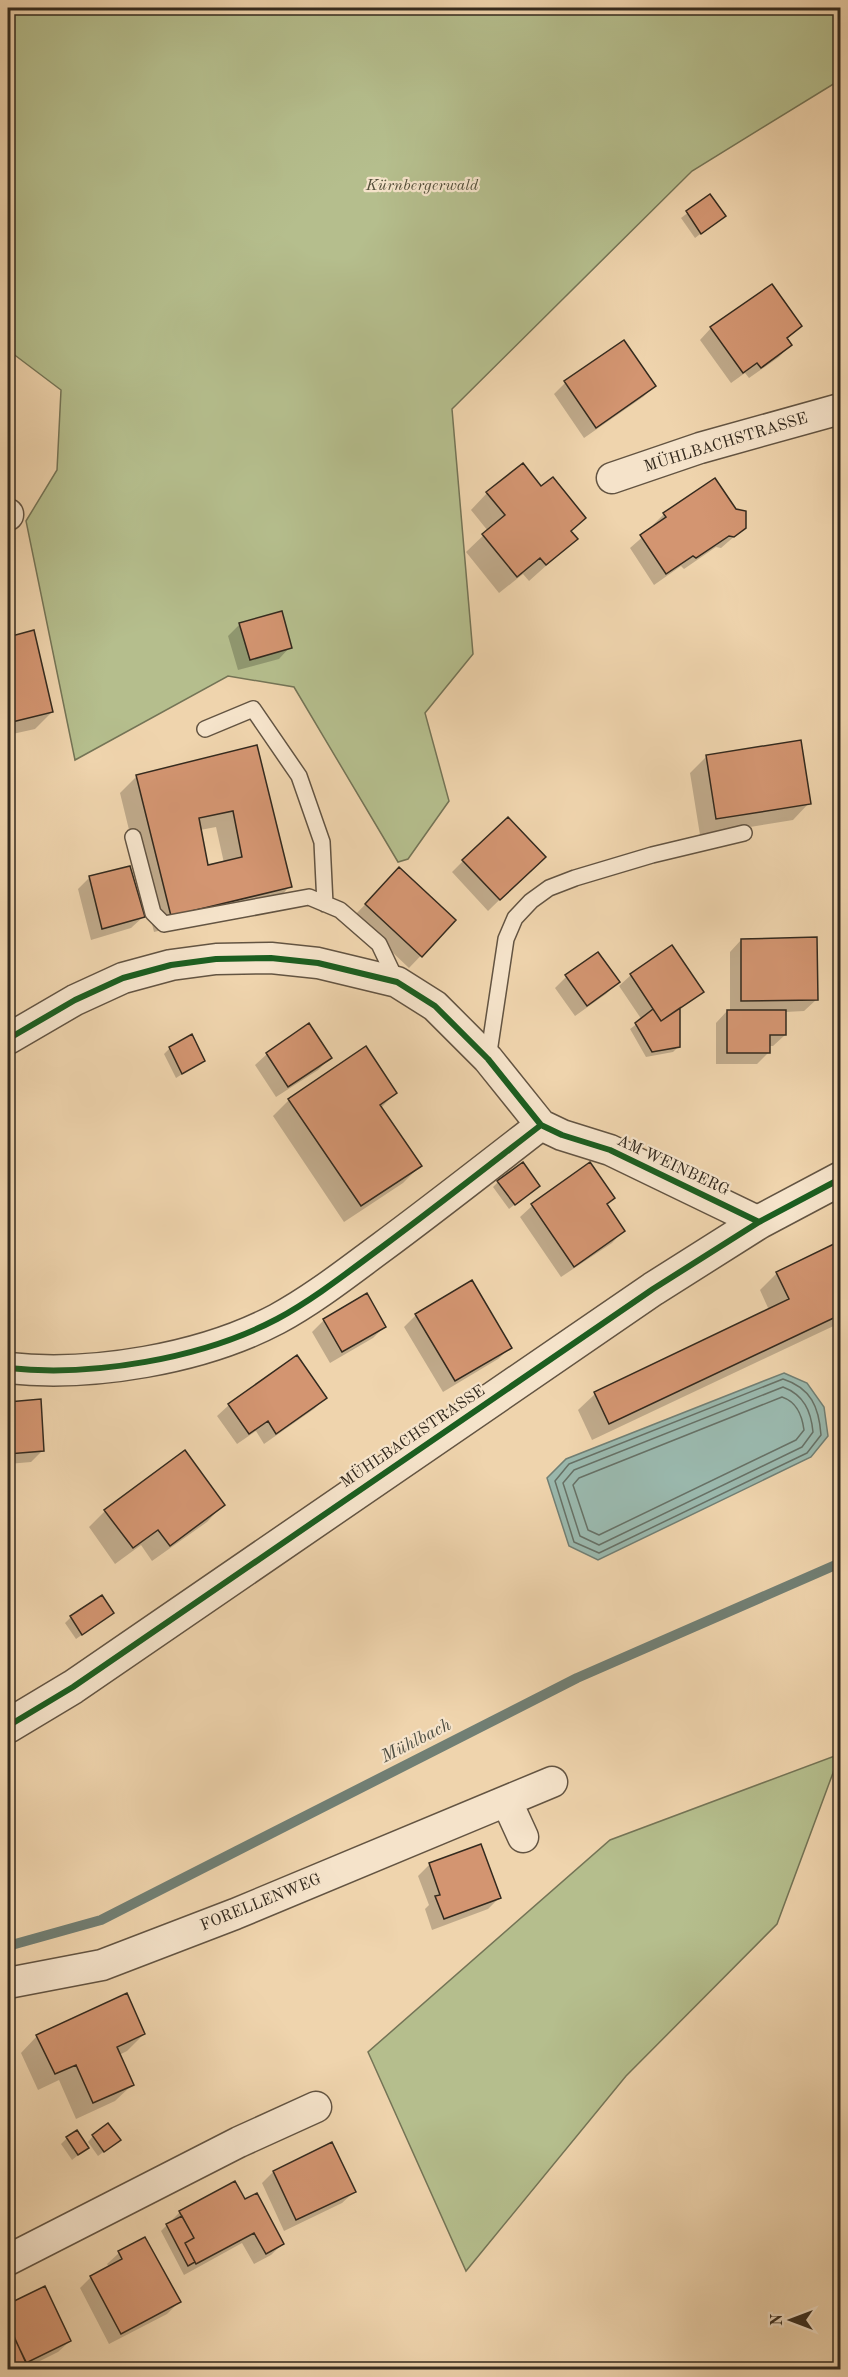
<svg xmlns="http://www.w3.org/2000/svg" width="848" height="2377" font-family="'Old Standard TT',serif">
<rect width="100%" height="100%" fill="#efd4ad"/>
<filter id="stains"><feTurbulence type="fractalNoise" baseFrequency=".00333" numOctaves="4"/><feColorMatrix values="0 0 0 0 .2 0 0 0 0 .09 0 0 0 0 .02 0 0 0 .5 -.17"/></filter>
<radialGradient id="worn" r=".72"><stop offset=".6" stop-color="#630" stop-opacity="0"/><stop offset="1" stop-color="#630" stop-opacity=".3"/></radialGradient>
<path fill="#b5be8d" stroke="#747456" stroke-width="1.5" d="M8,8H840V80L692,171L452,409L473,654L425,713L449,801L408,859L398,862L294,687L228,676L75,760L26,521L57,470L61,390L8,350Z
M840,1754L777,1924L626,2076L466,2271L368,2052L610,1840Z"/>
<path fill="#9ab8ad" stroke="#717f74" stroke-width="1.5" d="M784,1373L807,1383L824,1407L828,1436L811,1457L598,1560L569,1546L547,1478L566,1459Z"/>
<path fill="#0003" fill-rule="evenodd" d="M710,196L724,216L695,238L681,218Z
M800,326L786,340L790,345L779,357L749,378L745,373L731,383L700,340L711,328Z
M565,383L655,386L643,397L584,438L554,394Z
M541,488L584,518L570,532L576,539L529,581L523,574L499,593L466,552L488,531L471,510L487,493Z
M664,514L744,528L721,548L716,547L684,569L681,566L654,585L630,548L654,527L653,525Z
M240,624L290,647L279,659L238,670L228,636Z
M33,632L52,712L35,729L8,735V638Z
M256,746L290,886L274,903L154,932L120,793L137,776ZM216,827L224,863L207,867L200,830Z
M707,756L809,803L793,820L700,835L690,773Z
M463,861L532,868L488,911L452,872Z
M90,877L143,917L131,928L91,940L78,889Z
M388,881L454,921L409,968L354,916Z
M741,940L816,1000L804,1011L785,1012V1035L773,1046H769V1052L757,1064H716V1023L727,1011H730V952Z
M597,954L618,982L606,994L575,1016L555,988L566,977Z
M631,975L702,991L678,1011L679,1046L673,1052L646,1057L630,1029L642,1020L619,986Z
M170,1048L203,1061L176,1078L164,1054Z
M267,1054L330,1058L318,1070L276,1097L255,1065Z
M395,1093L381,1108L420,1166L403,1183L344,1222L273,1116L289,1100Z
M590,1165L613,1198L606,1205L623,1231L612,1243L561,1277L520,1217L532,1206Z
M498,1182L538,1186L509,1209L493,1187Z
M840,1243V1323L592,1440L578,1410L595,1394L769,1310L760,1290L777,1273Z
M416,1315L510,1348L498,1359L443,1392L404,1327Z
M324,1320L385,1326L373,1338L330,1363L312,1332Z
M325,1398L314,1409L264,1444L256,1431L237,1444L217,1416L229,1405Z
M39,1401L43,1450L31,1462L8,1464V1403Z
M223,1505L207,1522L152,1561L141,1545L115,1564L89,1527L105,1511Z
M113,1613L76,1639L65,1623L71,1617Z
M430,1864L499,1898L488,1909L432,1930L425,1909L429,1905L418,1876Z
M144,2034L127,2051L119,2055L132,2085L115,2101L76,2119L59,2080L38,2090L21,2053L37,2036Z
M93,2136L119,2140L98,2156L88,2142Z
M67,2138L87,2148L72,2160L61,2144Z
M273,2172L354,2192L342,2203L284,2231L262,2183Z
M244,2201L282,2244L271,2255L254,2264L242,2243L184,2275L161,2231L180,2212Z
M119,2253L179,2302L167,2314L109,2344L80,2288L91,2277L109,2267L107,2264Z
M45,2288L70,2341L58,2352L22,2370H8V2306Z"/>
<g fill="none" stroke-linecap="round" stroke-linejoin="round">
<path stroke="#677166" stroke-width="1.5" d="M783,1379C811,1388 819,1407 821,1435L807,1453L599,1553L574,1542L555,1481L569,1464Z
M783,1387C804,1395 811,1411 813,1432L802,1447L599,1545L580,1536L563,1483L574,1470Z
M782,1397C797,1402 802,1415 804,1430L796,1440L599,1535L588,1530L573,1485L579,1478Z"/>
<path stroke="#717f74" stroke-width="10" d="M8,1946L101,1920L577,1678L840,1563"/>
</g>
<path fill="#d39571" stroke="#342a1e" stroke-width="1.5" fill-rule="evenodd" d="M710,194L726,216L701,234L686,211Z
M772,284L802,326L787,338L792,345L761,368L757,363L743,373L710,327Z
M624,340L656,386L596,428L564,381Z
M523,463L541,486L553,477L586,518L571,531L578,539L546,565L540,558L517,577L482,534L505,515L486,492Z
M715,478L736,509L746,511V528L734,537L729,536L696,558L693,556L666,574L640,535L666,517L663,513Z
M282,611L292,648L250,660L239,623Z
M34,630L53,712L8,723V637Z
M801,740L811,804L716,819L706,755Z
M257,745L292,887L171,916L136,775ZM233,811L242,857L208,865L199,818Z
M508,817L546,857L500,900L462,860Z
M130,866L145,917L102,929L89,876Z
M399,867L456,920L422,957L365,904Z
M817,937L818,1000L741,1001V939Z
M672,945L704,992L661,1021L630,974Z
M598,952L620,982L587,1006L565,975Z
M680,1008V1047L652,1052L635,1023L653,1009L661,1021Z
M727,1010H786V1035H770V1053H727Z
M309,1023L332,1058L288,1087L266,1053Z
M192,1034L205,1061L182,1074L169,1047Z
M366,1046L397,1093L380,1105L422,1166L361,1206L288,1099Z
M523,1162L540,1186L515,1205L497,1181Z
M590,1162L615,1198L607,1204L625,1231L574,1267L531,1204Z
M840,1241V1315L609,1424L594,1392L789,1299L776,1272Z
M472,1280L512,1348L455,1381L415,1314Z
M367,1293L386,1327L342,1352L323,1319Z
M297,1355L327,1398L276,1434L268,1421L249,1434L228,1404Z
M41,1399L44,1451L8,1454V1402Z
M185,1450L225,1505L170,1546L158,1530L133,1548L104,1510Z
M102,1595L114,1613L82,1635L70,1616Z
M481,1844L501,1898L444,1919L435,1896L440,1895L429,1863Z
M127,1993L145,2034L117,2047L134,2085L93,2103L76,2065L55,2074L36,2035Z
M108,2123L121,2140L104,2152L92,2135Z
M77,2130L89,2148L78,2155L66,2137Z
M332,2142L356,2192L296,2220L273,2171Z
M235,2181L245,2199L257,2193L284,2244L266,2254L254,2233L196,2264L185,2243L194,2238L179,2211Z
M182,2216L194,2238L185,2243L195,2262L188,2266L166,2224Z
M145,2237L181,2302L121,2334L90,2276L122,2259L118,2251Z
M45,2286L71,2341L26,2363L8,2323V2304Z
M10,2329L28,2366L21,2370H12L8,2361V2331Z"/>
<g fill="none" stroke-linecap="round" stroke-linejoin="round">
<defs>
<path id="service" d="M205,729L253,709L299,776L322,842L325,904
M133,837L153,913L164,924L309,897L340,910L379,944L397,982
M488,1059L506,939L515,918L531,901L549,888L575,878L652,855L744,833"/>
<path id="minor" d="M612,478L700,448L840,409
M8,515V514
M8,1039L75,1000L123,978L171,965L216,959L271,958L318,963L397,982L435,1006L488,1059L541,1125L562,1135L610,1150L759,1222
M8,1368C92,1377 201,1359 277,1319C314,1299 348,1272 382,1247C436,1207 488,1166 541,1125
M507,1802L523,1837
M8,1983L102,1965L235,1914L552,1782
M8,2260L239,2142L316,2107"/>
<path id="tertiary" d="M8,1726L73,1687L653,1289L759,1222L840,1179"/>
</defs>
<use href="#service" stroke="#635442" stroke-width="18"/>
<use href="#minor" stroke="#635442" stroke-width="33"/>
<use href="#tertiary" stroke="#635442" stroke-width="36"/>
<use href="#service" stroke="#f5e3ca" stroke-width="15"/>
<use href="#minor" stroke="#f5e3ca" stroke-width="30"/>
<use href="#tertiary" stroke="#f5e3ca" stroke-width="33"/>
<defs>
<path id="cycleway" d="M8,1039L75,1000L123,978L171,965L216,959L271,958L318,963L397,982L435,1006L488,1059L541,1125L562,1135L610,1150L759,1222
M8,1368C92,1377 201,1359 277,1319C314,1299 348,1272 382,1247C436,1207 488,1166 541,1125
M8,1726L73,1687L653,1289L759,1222L840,1179"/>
</defs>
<use href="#cycleway" stroke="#f5e3ca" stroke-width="10"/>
<use href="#cycleway" stroke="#1b5e20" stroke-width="6"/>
</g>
<g text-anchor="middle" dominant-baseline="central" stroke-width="4.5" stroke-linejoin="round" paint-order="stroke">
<g font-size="16" font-style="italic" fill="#544f3a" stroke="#f5e3ca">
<text x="422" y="186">Kürnbergerwald</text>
</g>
<g font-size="16" fill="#342a1e" stroke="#f5e3ca">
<text transform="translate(726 443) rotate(-17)">MÜHLBACHSTRASSE</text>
<text transform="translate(673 1166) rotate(25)">AM WEINBERG</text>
<text transform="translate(413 1437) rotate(-34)">MÜHLBACHSTRASSE</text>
<text transform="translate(261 1903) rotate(-22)">FORELLENWEG</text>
</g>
<g font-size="18" font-style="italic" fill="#4e4e42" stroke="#f5e3ca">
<text transform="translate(416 1741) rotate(-27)">Mühlbach</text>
</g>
</g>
<rect width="848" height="2377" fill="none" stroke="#efd4ad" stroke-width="30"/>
<rect x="9" y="9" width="830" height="2359" fill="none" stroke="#342a1e" stroke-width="3"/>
<rect x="15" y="15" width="818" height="2347" fill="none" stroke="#342a1e" stroke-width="1.5"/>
<g transform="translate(791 2320) rotate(270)" stroke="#f5e3ca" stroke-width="4.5" paint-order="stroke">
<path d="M0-4.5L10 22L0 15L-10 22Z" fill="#342a1e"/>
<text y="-9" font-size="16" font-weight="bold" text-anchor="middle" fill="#342a1e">N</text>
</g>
<rect width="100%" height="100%" filter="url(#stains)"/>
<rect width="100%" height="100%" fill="url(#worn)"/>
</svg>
